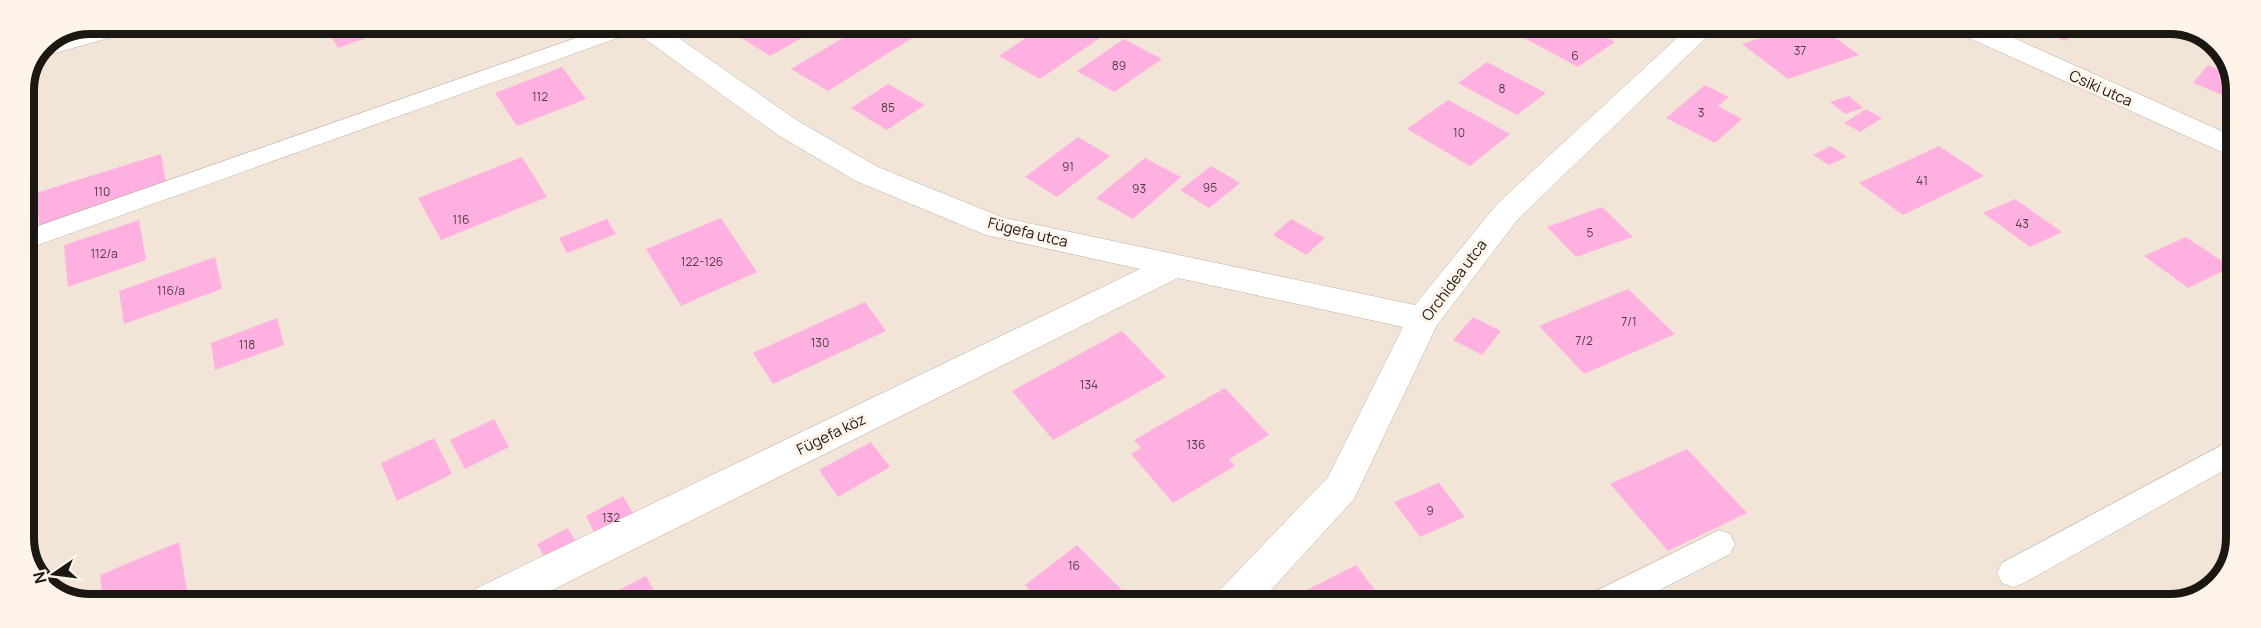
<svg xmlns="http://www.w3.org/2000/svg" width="2261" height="628" font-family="Manrope,sans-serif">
<rect width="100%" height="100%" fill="#f2e5d8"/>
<path fill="#feb0e1" d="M182,24H230V25L186,38Z
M324,24H391L394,28L338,48Z
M732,25H825L770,56L726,28Z
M864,25H933L828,91L791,69Z
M1045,25H1105L1113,29L1040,79L999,56Z
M1540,26H1584L1615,42L1578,67L1522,37Z
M1608,26H1637L1626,34Z
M1819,26L1859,55L1788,79L1742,44L1795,27L1802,32Z
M2031,26H2081L2065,41Z
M1124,39L1162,59L1114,92L1077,71Z
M1487,62L1546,93L1517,115L1458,83Z
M2208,65L2233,75L2237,86V101L2193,83Z
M562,67L586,99L517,126L495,93Z
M888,84L925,105L887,130L851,108Z
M1705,85L1729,97L1718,106L1742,119L1715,143L1666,118Z
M1849,96L1863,108L1845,114L1830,102Z
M1448,100L1510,134L1470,166L1407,129Z
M1866,109L1882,118L1860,132L1844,123Z
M1078,137L1110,156L1057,197L1025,177Z
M1831,146L1847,157L1829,165L1813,155Z
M1939,146L1984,176L1903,215L1859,183Z
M161,154L167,188L40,230L36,193Z
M522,157L547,197L441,240L418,198Z
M1145,158L1181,177L1133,219L1096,198Z
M1211,166L1240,183L1209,208L1180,190Z
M2015,199L2062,232L2030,247L1983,213Z
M1602,207L1633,237L1576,257L1547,227Z
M721,218L757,272L681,306L646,249Z
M607,219L616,234L567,253L559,238Z
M1291,219L1325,238L1306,255L1273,235Z
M139,220L146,260L68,287L64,245Z
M2186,237L2231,267L2188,288L2144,256Z
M215,257L222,289L124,324L119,291Z
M1628,289L1675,334L1584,374L1539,326Z
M865,302L886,331L773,384L753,353Z
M1473,317L1501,331L1482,355L1453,340Z
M277,318L284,345L215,370L211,343Z
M1122,331L1166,377L1053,440L1012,391Z
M1225,388L1269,435L1229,459L1235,466L1173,503L1131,454L1141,448L1134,440Z
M494,419L509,447L465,469L450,440Z
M434,438L452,474L397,501L381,463Z
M871,442L890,467L838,497L819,470Z
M1687,449L1747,513L1668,551L1610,484Z
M1439,483L1465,517L1420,537L1394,502Z
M623,496L636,518L597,538L586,516Z
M568,528L577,544L546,560L537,544Z
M179,542L187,591L162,602H103L100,575Z
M1077,545L1124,592L1110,603H1042L1025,585Z
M1356,565L1385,603H1282Z
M646,576L660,602H596Z
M1982,591L1995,604H1957Z"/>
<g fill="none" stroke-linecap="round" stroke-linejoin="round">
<defs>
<path id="lane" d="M110,24H144L141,29L37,58L43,44Z
M613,25H643L640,30L24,250V231Z
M2235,438V464L2024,583L2013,587L2002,583L1997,573L2002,563Z
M1719,530L1730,534L1735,544L1730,554L1634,603H1588L1592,593Z"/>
<path id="street" d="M630,25H660L798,121L878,167L1004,218L1415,305L1497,204L1690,26H1718L1519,218L1437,325L1354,499L1259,603H1214L1220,590L1328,477L1403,327L1178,278L528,602H469L475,589L1140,269L986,235L856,181L778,135L634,31Z
M1952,26H1987L2237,138V159L1956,32Z"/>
</defs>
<use href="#lane" stroke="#bdb1a5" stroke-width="1"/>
<use href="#street" stroke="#bdb1a5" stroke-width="1"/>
<use href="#lane" fill="#fff" fill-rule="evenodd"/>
<use href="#street" fill="#fff" fill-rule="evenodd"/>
</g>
<g text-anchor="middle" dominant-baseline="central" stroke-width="6" stroke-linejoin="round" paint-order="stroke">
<g font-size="12" fill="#543d46">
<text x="1800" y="50">37</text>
<text x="1575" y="55">6</text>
<text x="1119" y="65">89</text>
<text x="1502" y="88">8</text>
<text x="540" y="96">112</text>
<text x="888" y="107">85</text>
<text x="1701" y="112">3</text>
<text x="1459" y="132">10</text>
<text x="1068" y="166">91</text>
<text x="1922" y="180">41</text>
<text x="1210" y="187">95</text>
<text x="1139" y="188">93</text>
<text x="102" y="191">110</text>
<text x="461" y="219">116</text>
<text x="2022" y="223">43</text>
<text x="1590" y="232">5</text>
<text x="104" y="253">112/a</text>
<text x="702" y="261">122-126</text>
<text x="171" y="290">116/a</text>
<text x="1629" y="321">7/1</text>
<text x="1584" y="340">7/2</text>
<text x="820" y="342">130</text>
<text x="247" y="344">118</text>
<text x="1089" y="384">134</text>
<text x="1196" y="444">136</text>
<text x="1430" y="510">9</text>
<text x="611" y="517">132</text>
<text x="1074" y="565">16</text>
</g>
<g font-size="15" fill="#1b1712" stroke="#fdf3e9">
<text transform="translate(2101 88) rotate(24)">Csiki utca</text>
<text transform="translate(1028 232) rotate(14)">Fügefa utca</text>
<text transform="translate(1454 280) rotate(-53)">Orchidea utca</text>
<text transform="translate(831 434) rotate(-26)">Fügefa köz</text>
</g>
</g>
<path d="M0 0H2261V628H0ZM90 34H2170A56 56 0 0 1 2226 90V538A56 56 0 0 1 2170 594H90A56 56 0 0 1 34 538V90A56 56 0 0 1 90 34Z" fill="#fdf3e9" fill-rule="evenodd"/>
<path fill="none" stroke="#1b1712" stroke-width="8" d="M90 34H2170A56 56 0 0 1 2226 90V538A56 56 0 0 1 2170 594H90A56 56 0 0 1 34 538V90A56 56 0 0 1 90 34Z"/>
<g transform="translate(54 574) rotate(256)" stroke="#fdf3e9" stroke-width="4.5" paint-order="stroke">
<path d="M0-4.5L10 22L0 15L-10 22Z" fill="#1b1712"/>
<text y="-9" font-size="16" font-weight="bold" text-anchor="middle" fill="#1b1712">N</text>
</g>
</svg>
